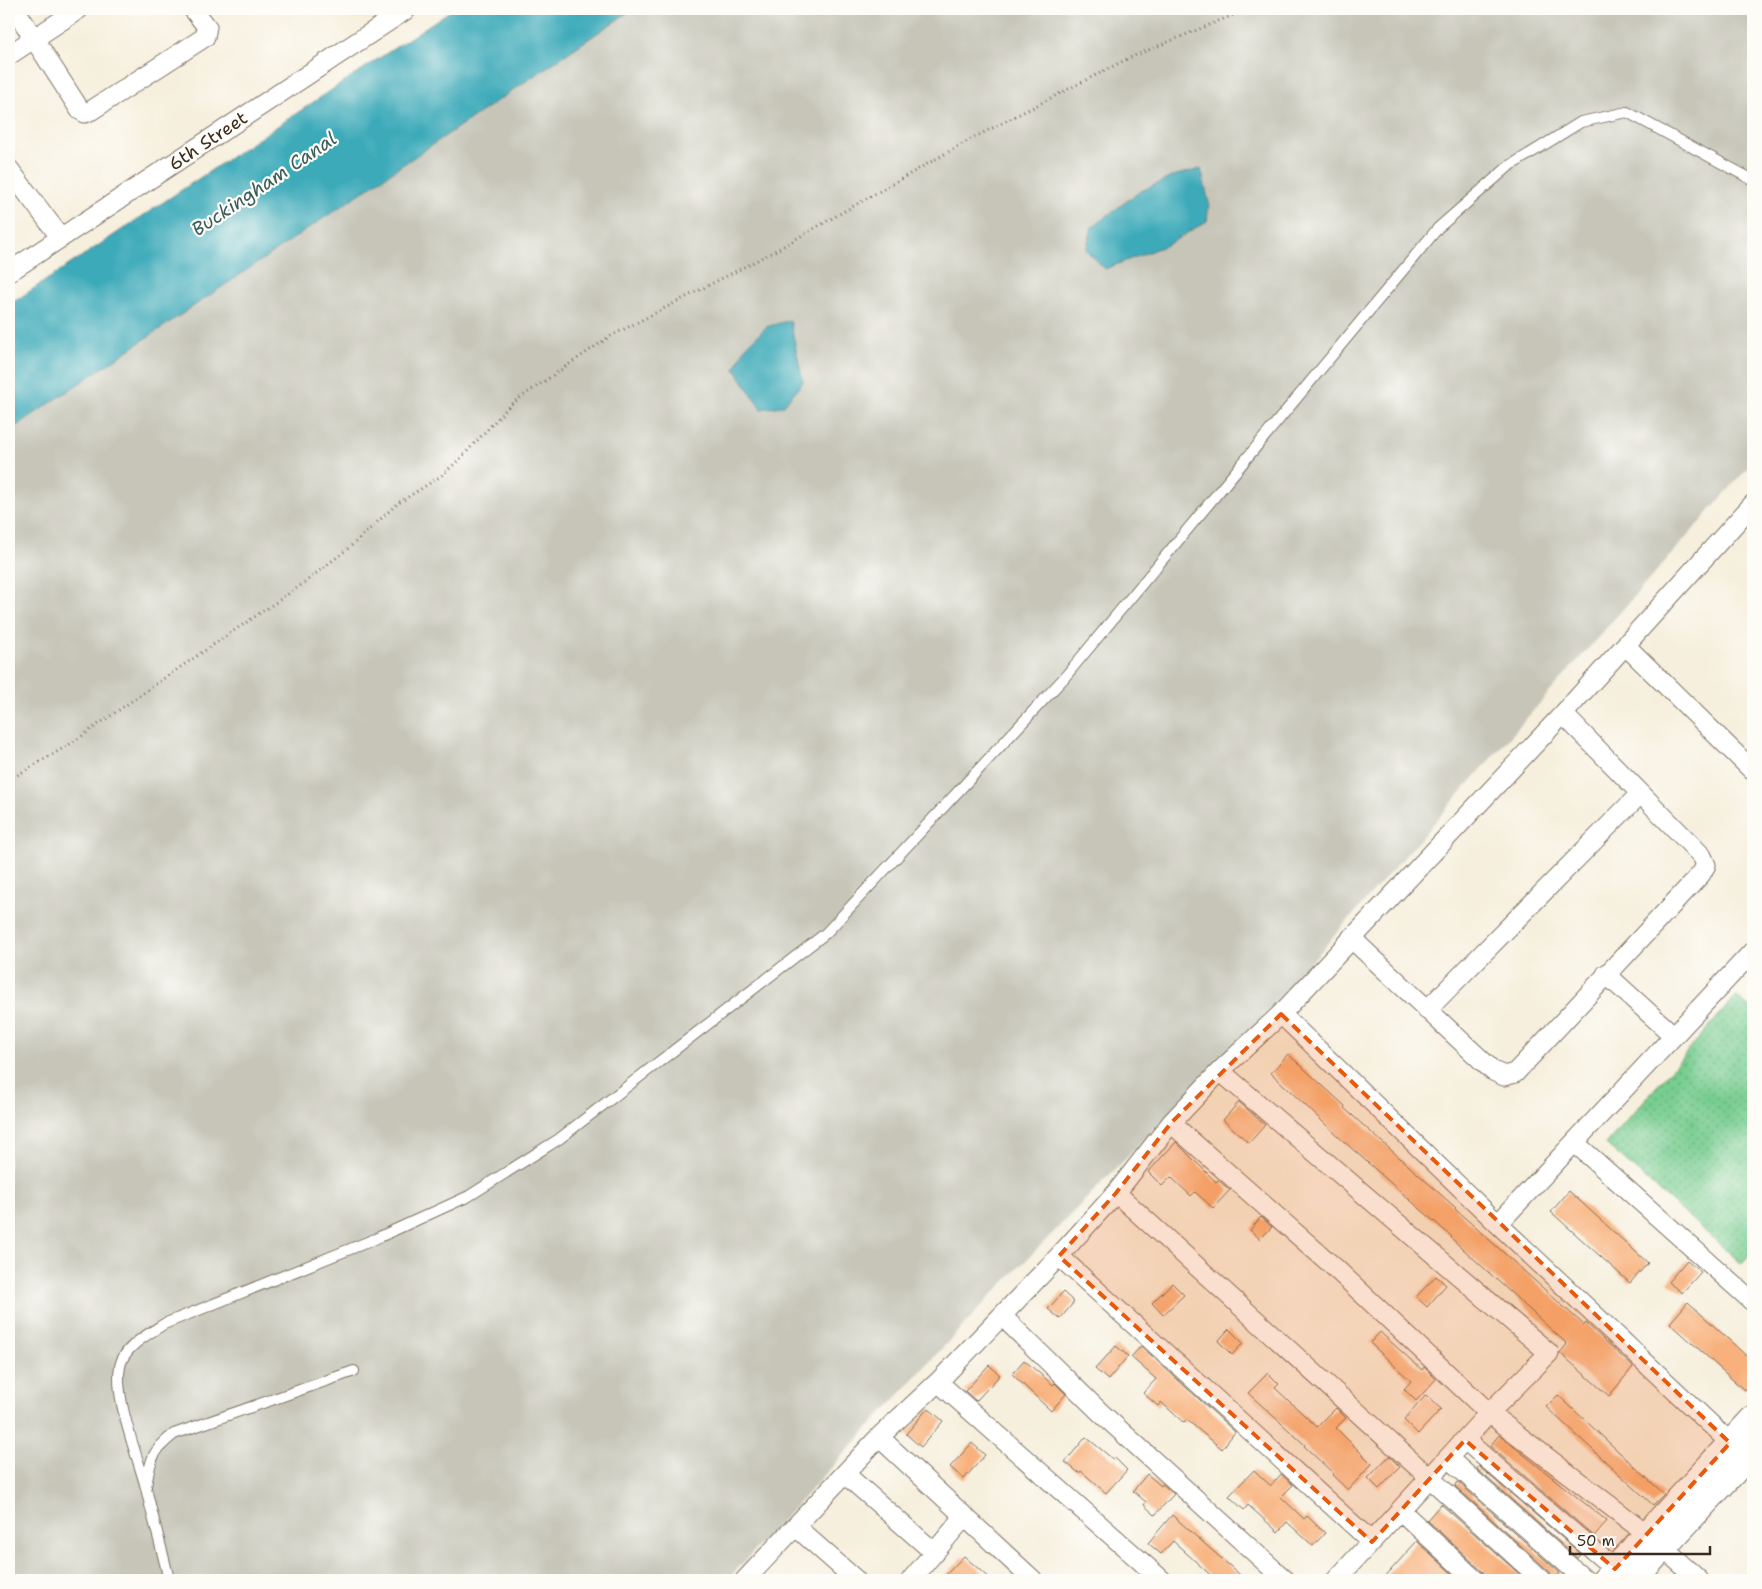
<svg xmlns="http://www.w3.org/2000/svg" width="1762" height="1589" font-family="'Shantell Sans',sans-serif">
<defs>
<pattern id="grass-dots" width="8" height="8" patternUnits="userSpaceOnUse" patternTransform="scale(1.25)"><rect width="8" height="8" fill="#78cd91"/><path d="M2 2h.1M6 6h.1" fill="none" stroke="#64a776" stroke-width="1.8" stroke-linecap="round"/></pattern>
</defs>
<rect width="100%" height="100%" fill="#fdfcf7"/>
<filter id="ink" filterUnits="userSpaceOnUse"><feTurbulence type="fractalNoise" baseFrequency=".02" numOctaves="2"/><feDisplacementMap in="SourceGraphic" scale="10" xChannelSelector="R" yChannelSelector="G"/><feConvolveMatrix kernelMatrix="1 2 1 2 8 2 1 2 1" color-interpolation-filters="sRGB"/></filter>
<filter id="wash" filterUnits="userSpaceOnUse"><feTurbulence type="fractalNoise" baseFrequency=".0096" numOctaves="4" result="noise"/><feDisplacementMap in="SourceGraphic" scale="20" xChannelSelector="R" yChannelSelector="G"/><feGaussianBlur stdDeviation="1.12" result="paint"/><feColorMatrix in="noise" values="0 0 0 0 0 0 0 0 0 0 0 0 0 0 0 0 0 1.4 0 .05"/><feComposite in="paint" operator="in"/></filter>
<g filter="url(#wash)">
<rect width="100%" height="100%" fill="#f6efdd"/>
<path fill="#c6c5b8" d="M633,9H1753V462L1244,1038L987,1300L727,1580H9V431Z"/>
<path fill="url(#grass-dots)" stroke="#5a7c58" d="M1736,996L1753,1011V1252L1742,1264L1606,1144Z"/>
<path fill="#3caaba" stroke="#3c6a6c" d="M453,9H633L9,431V305Z
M1201,169L1209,203L1207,221L1169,244L1105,269L1086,250L1092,227L1139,192L1176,175Z
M790,320L803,382L783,406L761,409L735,369L745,348L766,327Z"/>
<g id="blocks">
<path fill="#f8b17b" d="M1288,1054L1345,1106L1344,1108L1456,1208L1455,1209L1584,1325L1586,1323L1633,1367L1609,1396L1560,1353L1567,1344L1451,1238L1452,1237L1341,1139L1271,1073Z
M1239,1102L1265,1125L1249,1143L1223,1120Z
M1176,1142L1216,1182L1218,1180L1230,1190L1213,1208L1195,1192L1191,1196L1171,1177L1162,1186L1148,1172Z
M1569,1191L1648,1263L1630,1283L1551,1212Z
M1261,1217L1272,1227L1260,1239L1250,1230Z
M1687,1260L1701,1272L1682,1293L1668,1282Z
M1436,1276L1446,1285L1427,1307L1416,1297Z
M1172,1283L1184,1295L1163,1315L1152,1303Z
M1063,1292L1074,1302L1060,1319L1048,1309Z
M1688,1302L1753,1362V1380L1744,1390L1670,1323Z
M1229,1329L1243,1343L1232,1355L1218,1341Z
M1380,1332L1422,1370L1424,1367L1436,1379L1416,1401L1404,1389L1411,1381L1370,1343Z
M1116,1346L1128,1356L1108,1380L1095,1369Z
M1141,1346L1235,1432L1222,1449L1187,1420L1184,1423L1161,1402L1158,1406L1143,1393L1156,1379L1131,1357Z
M1024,1360L1053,1385L1055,1383L1066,1394L1051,1411L1012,1374Z
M989,1365L1000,1375L976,1401L965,1391Z
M1268,1373L1279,1384L1275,1388L1317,1427L1336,1408L1346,1418L1336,1428L1372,1464L1348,1490L1332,1475L1334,1474L1304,1446L1305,1445L1248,1393Z
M1426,1395L1441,1409L1418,1434L1404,1420Z
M1558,1395L1664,1494L1653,1505L1546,1407Z
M928,1408L943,1421L921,1447L906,1434Z
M1499,1435L1607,1521L1594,1536L1490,1446Z
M1086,1437L1114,1460L1115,1458L1127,1470L1106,1493L1081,1471L1079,1473L1065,1462Z
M972,1443L985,1455L964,1479L950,1467Z
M1389,1456L1400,1467L1379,1489L1368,1478Z
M1479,1466L1581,1554L1577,1558L1477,1469Z
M1254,1470L1271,1486L1281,1474L1293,1485L1281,1497L1304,1519L1307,1516L1325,1533L1313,1546L1287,1522L1278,1532L1248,1505L1244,1510L1229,1496Z
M1147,1474L1161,1486L1162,1484L1174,1494L1155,1515L1144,1505L1146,1502L1133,1491Z
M1458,1482L1560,1573L1554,1580L1550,1572L1455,1486Z
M1441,1504L1526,1580H1486L1483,1572L1427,1520Z
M1172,1515L1198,1538L1246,1580H1216L1173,1541L1161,1554L1148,1543Z
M1417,1541L1459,1580H1382Z
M964,1556L991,1580H941Z"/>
</g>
</g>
<g filter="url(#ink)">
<use href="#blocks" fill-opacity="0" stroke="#7c6f61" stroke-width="1"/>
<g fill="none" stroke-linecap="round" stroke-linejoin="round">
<defs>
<path id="lane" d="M146,1486C151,1459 151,1452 174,1434L354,1371
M169,1580C162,1549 153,1519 146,1488C139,1459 108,1385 123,1358C131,1343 150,1333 164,1324L375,1239L469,1196L559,1139L826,933L1064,678L1438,228L1508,167L1581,122L1627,112L1753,180"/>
<path id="street" d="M15,9L80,110L85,113L92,110L205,37L207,27L193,9
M9,55L79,9
M9,169L61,238
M9,272L407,9
M1626,646L1753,771
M1351,938L1493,1071L1504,1076L1515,1073L1701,874L1706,865L1702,856L1563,714
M1606,974L1674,1036
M1427,1010L1640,794
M1281,1014L1498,1224L1739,1451
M1220,1071L1549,1353L1489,1413L1336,1580
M1171,1123L1334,1267L1489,1413L1647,1534L1699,1580
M1575,1143L1753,1302
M1116,1193L1542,1580
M1498,1224L1753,951
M1059,1256L1372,1542
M1002,1316L1101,1413L1285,1580
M938,1382L1162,1580
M879,1437L1033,1580
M1465,1440L1615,1569
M1448,1458L1585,1580
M845,1474L935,1553
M1401,1511L1475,1580
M796,1527L856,1580
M745,1580L879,1437L938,1382L1059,1256L1116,1193L1171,1123L1220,1071L1281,1014L1563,714L1753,504
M911,1580L965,1516"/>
<path id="secondary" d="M1605,1580L1753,1419
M1633,1580L1753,1451"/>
</defs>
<use href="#lane" stroke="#7c6f61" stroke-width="12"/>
<use href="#street" stroke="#7c6f61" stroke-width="21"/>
<use href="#secondary" stroke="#7c6f61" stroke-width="28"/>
<path stroke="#7c6f61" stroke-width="3" stroke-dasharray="1 4" stroke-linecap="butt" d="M9,780L72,743L163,679L300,586L350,547L397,504L441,476L460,459L511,404L609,337L773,252L971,139L1129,58L1248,9"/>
<use href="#lane" stroke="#fff" stroke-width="10"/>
<use href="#street" stroke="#fff" stroke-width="19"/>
<use href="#secondary" stroke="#fff" stroke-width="26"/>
</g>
</g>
<path fill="#e8590c" fill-opacity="0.2" stroke="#e8590c" stroke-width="4" stroke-dasharray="10 6" stroke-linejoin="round" d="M1281,1014L1730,1443L1615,1569L1465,1440L1372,1542L1059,1256L1116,1193L1171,1123Z"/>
<g text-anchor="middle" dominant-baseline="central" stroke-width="4.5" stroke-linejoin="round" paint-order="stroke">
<g font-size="18" fill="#3b2a1e" stroke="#fdfcf7">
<text transform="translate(208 141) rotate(-34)">6th Street</text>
</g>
<g font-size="19" font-style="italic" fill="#3b5d5c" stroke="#fdfcf7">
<text transform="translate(264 184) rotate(-34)">Buckingham Canal</text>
</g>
</g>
<rect width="1762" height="1589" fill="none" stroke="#fdfcf7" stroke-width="30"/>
<path d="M1570 1546v8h140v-8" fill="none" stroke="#3b2a1e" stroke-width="2.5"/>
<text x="1577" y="1546" font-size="15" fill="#3b2a1e" stroke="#fdfcf7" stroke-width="4" paint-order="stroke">50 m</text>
</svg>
